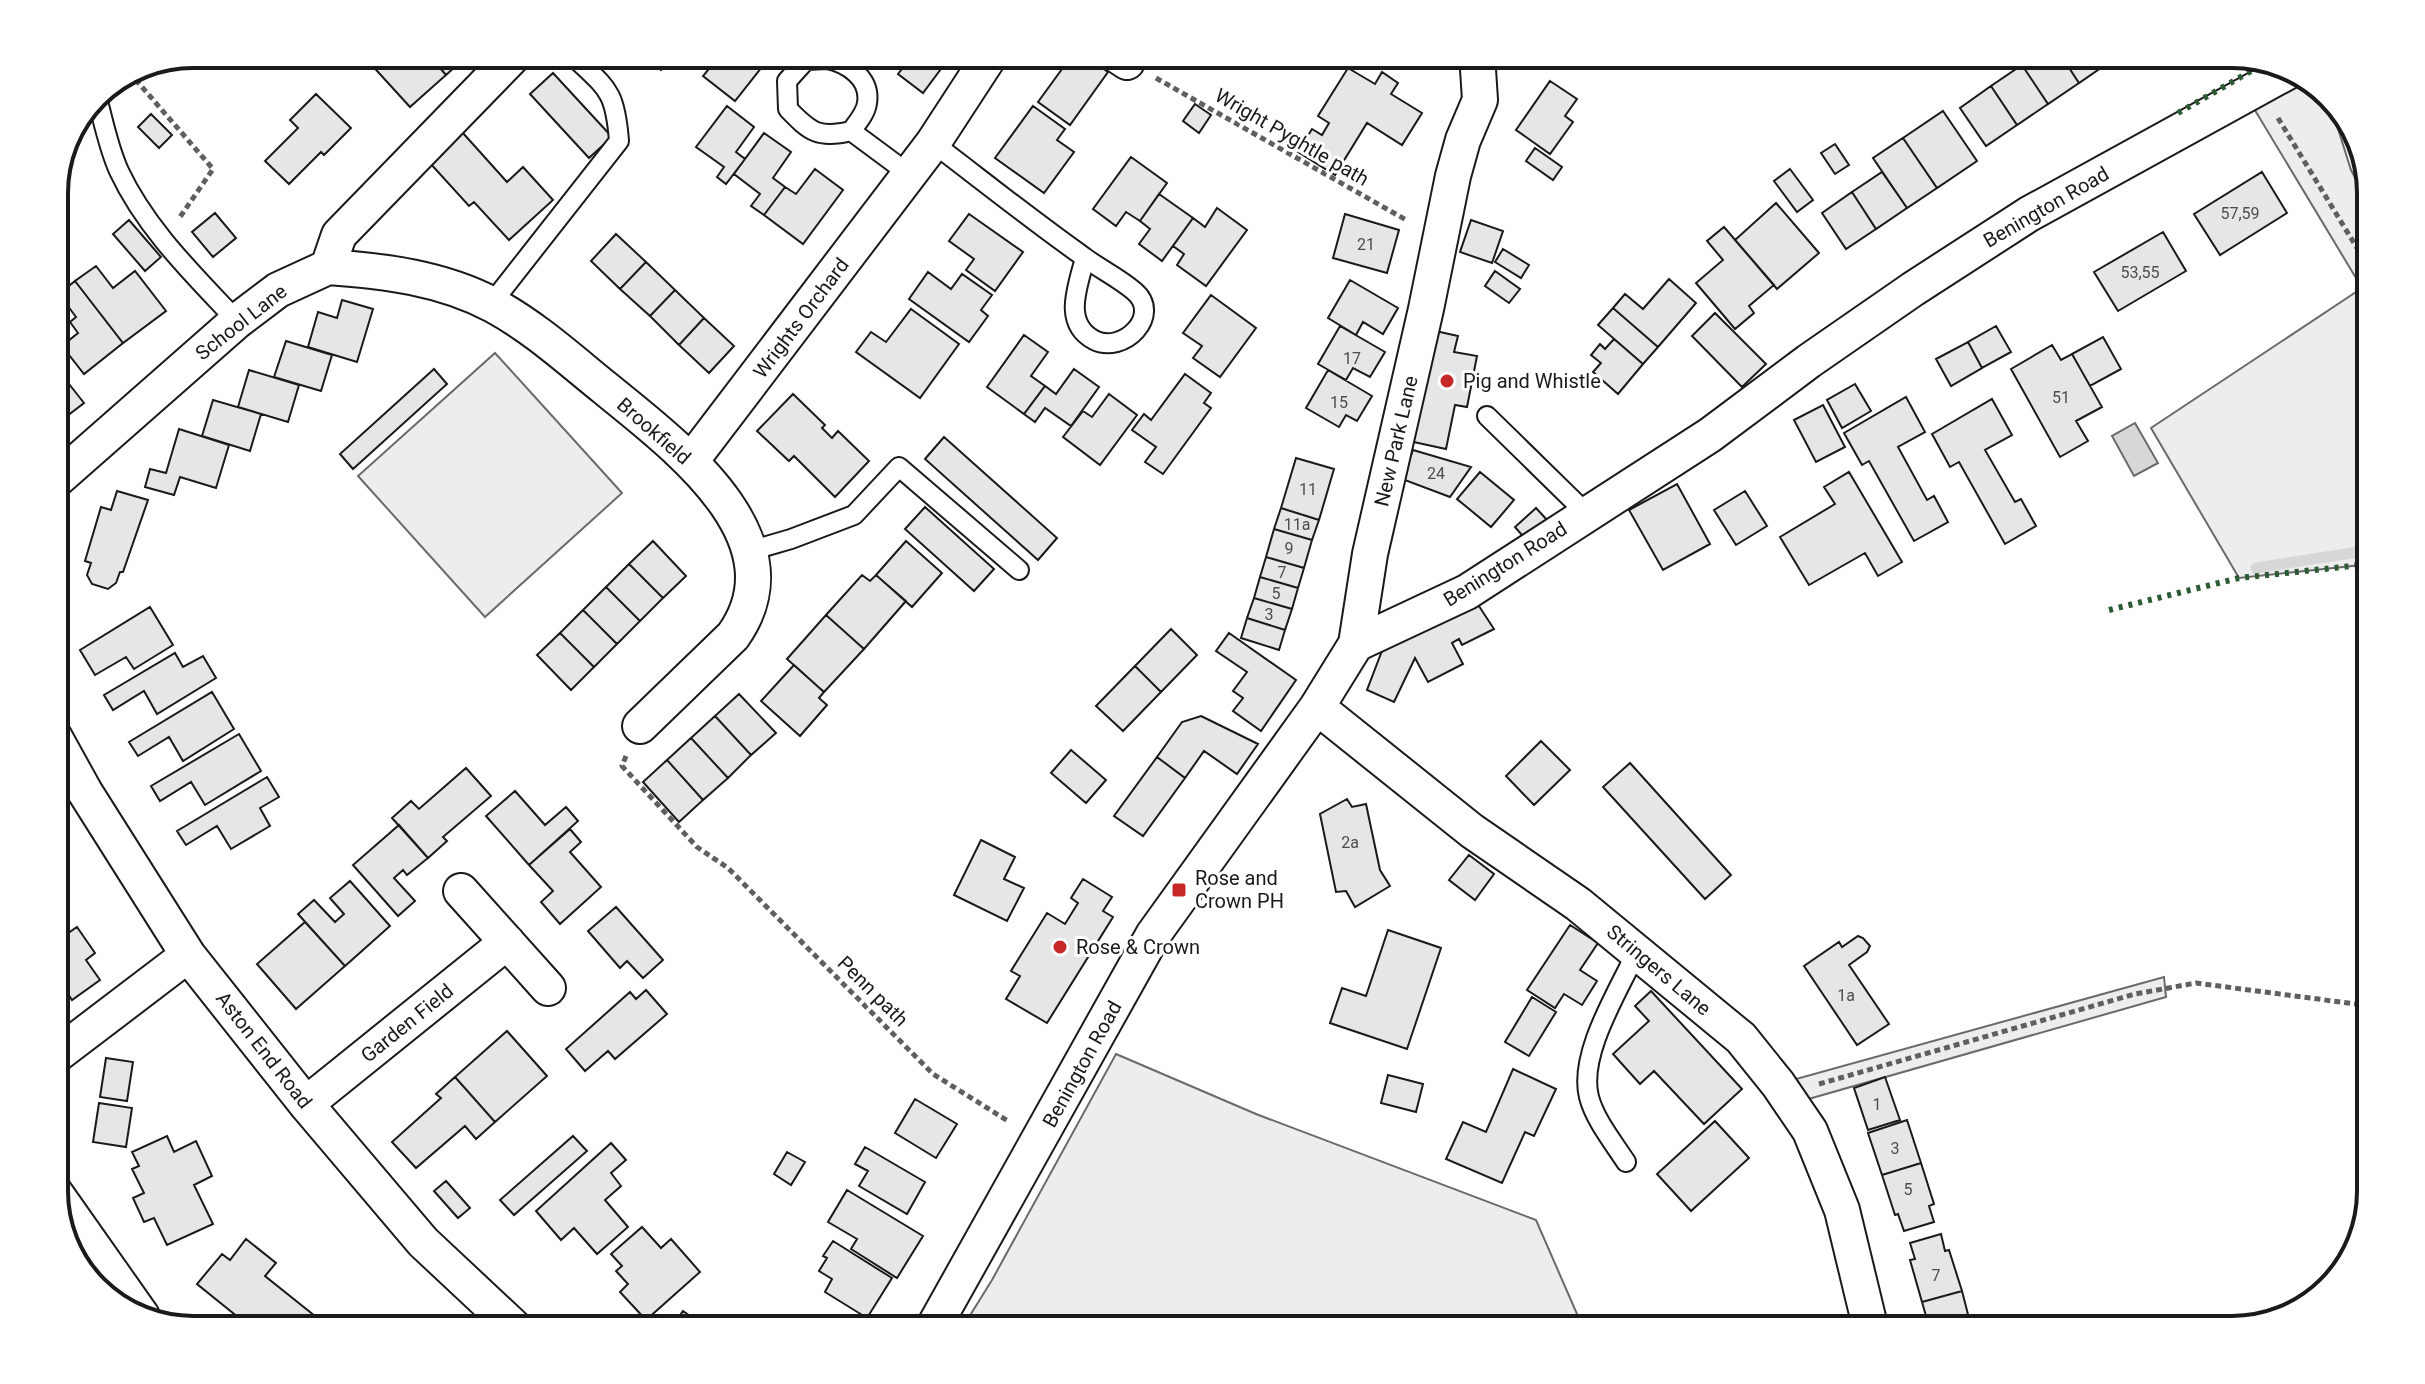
<svg xmlns="http://www.w3.org/2000/svg" width="2425" height="1384" font-family="Roboto,sans-serif">
<rect width="100%" height="100%" fill="#fff"/>
<path fill="#ededed" stroke="#6a6a6a" stroke-width="2" d="M2310,81L2329,100L2351,170L2371,206V564L2239,578L2151,428L2362,288L2253,107Z
M495,353L622,493L485,617L358,476Z
M2164,977L2166,997L1791,1104L1778,1084Z
M1116,1054L1256,1114L1536,1220L1584,1330H961L992,1280Z"/>
<path fill="#d7d7d7" stroke="#6a6a6a" stroke-width="2" d="M2135,423L2158,463L2134,476L2112,436Z"/>
<g fill="none" stroke-linecap="round" stroke-linejoin="round">
<path stroke="#d7d7d7" stroke-width="11" d="M2256,568L2371,550"/>
</g>
<path fill="#e6e6e6" stroke="#1a1a1a" stroke-width="2" d="M375,54H428L446,75L410,107L368,61Z
M428,54H469L446,75Z
M642,54H673L661,70Z
M721,54H755L765,63L735,101L703,76Z
M900,54H952L923,93L898,74L909,60Z
M1073,54H1083L1108,72L1070,125L1038,102Z
M2038,54H2060L2079,83L2048,104L2022,65Z
M2060,54H2121L2079,83Z
M2022,65L2048,104L2017,125L1991,86Z
M1348,68L1375,84L1382,72L1398,83L1391,94L1422,113L1402,145L1367,123L1335,175L1298,152L1312,129L1322,135L1329,123L1318,116Z
M553,73L612,137L589,158L530,94Z
M1550,81L1577,99L1565,116L1573,122L1550,154L1516,130Z
M1991,86L2017,125L1986,146L1960,108Z
M316,94L351,128L324,155L321,152L289,184L265,161L298,128L290,120Z
M1195,104L1211,115L1199,133L1183,121Z
M727,106L754,127L736,152L745,159L726,184L717,177L724,167L696,147Z
M1033,106L1065,129L1057,140L1074,152L1044,193L995,158Z
M1943,111L1977,161L1937,188L1903,138Z
M151,114L172,135L159,148L138,127Z
M462,132L507,182L523,167L553,200L509,240L474,202L469,206L429,162Z
M764,133L791,152L773,178L785,187L764,215L751,206L760,194L734,174Z
M1903,138L1937,188L1907,208L1873,158Z
M1835,144L1849,165L1835,174L1821,153Z
M1535,148L1562,167L1553,180L1526,161Z
M1131,157L1167,183L1140,221L1126,212L1116,226L1093,209Z
M815,169L843,190L803,244L764,215L785,187L796,194Z
M1790,169L1813,200L1797,212L1774,181Z
M1882,172L1907,208L1876,229L1852,192Z
M2262,172L2287,213L2220,255L2194,214Z
M1852,192L1876,229L1846,249L1822,213Z
M1159,194L1193,218L1162,261L1139,244L1150,229L1140,221Z
M1776,203L1819,253L1777,289L1735,240Z
M1217,208L1247,230L1206,286L1177,265L1184,254L1173,246L1193,218L1205,227Z
M215,213L236,238L213,257L192,232Z
M969,214L1023,252L995,291L966,270L974,259L949,241Z
M1345,214L1399,230L1387,273L1333,258Z
M129,220L161,257L145,271L113,234Z
M1471,220L1503,231L1492,263L1460,252Z
M1724,227L1774,285L1749,306L1754,313L1735,329L1696,283L1723,260L1707,241Z
M2163,232L2186,271L2118,311L2094,272Z
M616,234L646,262L620,289L591,261Z
M1503,249L1529,265L1521,278L1495,262Z
M646,262L675,290L650,316L620,289Z
M96,266L113,288L135,271L166,311L123,343L75,281Z
M1495,271L1520,289L1509,303L1485,286Z
M928,272L951,289L962,274L992,295L981,310L988,316L969,342L909,299Z
M1669,279L1696,303L1658,347L1613,308L1625,294L1643,309Z
M1350,280L1398,308L1383,334L1363,322L1356,335L1328,318Z
M75,281L123,343L84,374L62,346L78,333L70,322L76,317L59,294Z
M675,290L704,318L679,345L650,316Z
M1211,295L1256,328L1220,377L1193,358L1202,346L1183,333Z
M342,300L373,309L357,362L308,347L318,312L337,318Z
M1613,308L1658,347L1643,364L1598,325Z
M911,309L959,344L920,398L856,352L871,332L886,342Z
M1715,313L1766,364L1742,387L1692,336Z
M704,318L734,346L709,373L679,345Z
M1340,326L1385,352L1370,377L1353,368L1346,380L1318,364Z
M1996,326L2011,352L1982,368L1968,342Z
M1431,330L1458,336L1454,352L1477,356L1467,407L1455,405L1446,449L1409,441Z
M1024,335L1048,352L1031,376L1045,386L1024,414L987,387Z
M2103,337L2121,369L2090,386L2072,354Z
M1614,339L1643,364L1618,394L1593,372L1601,363L1591,355L1600,344L1605,349Z
M286,341L332,355L321,391L274,377Z
M1968,342L1982,368L1951,386L1936,359Z
M2052,345L2061,360L2072,354L2102,407L2076,421L2088,441L2060,457L2011,369Z
M54,365L84,403L54,426Z
M434,369L447,384L353,469L340,454Z
M1074,369L1099,387L1071,426L1045,408L1035,422L1024,414L1045,386L1056,394Z
M249,370L299,385L288,422L238,407Z
M1328,370L1372,396L1357,421L1346,415L1339,427L1306,408Z
M1185,374L1211,393L1204,403L1211,408L1163,474L1145,462L1156,447L1132,430L1144,414L1151,420Z
M1855,384L1871,411L1842,428L1827,400Z
M793,394L825,425L822,428L832,438L838,431L869,461L835,497L794,456L789,461L757,431Z
M1109,394L1137,415L1100,465L1063,437L1083,411L1092,417Z
M1906,397L1925,432L1898,447L1927,500L1934,496L1948,522L1914,541L1869,461L1862,465L1844,433Z
M1992,399L2012,435L1985,450L2015,502L2021,499L2036,526L2005,544L1959,462L1950,467L1932,434Z
M213,400L261,414L250,451L202,436Z
M1823,405L1845,447L1816,462L1794,420Z
M179,429L229,445L216,488L180,477L174,495L145,487L150,469L166,473Z
M944,437L1057,538L1038,560L925,459Z
M1413,450L1471,467L1450,497L1402,479Z
M1296,458L1334,469L1319,520L1281,508Z
M1480,472L1514,500L1491,527L1457,499Z
M1849,472L1902,562L1878,576L1865,553L1809,585L1780,537L1835,504L1824,487Z
M1677,484L1710,544L1663,570L1629,510Z
M117,491L148,500L123,572H120L116,583L108,589L92,584L87,575L91,563L85,561L101,507L111,510Z
M1745,491L1767,526L1736,545L1714,510Z
M925,507L994,569L974,591L905,529Z
M1281,508L1319,520L1312,540L1274,529Z
M1536,508L1549,522L1527,541L1515,527Z
M1274,529L1312,540L1304,568L1266,557Z
M653,541L686,576L663,598L629,564Z
M906,541L942,573L912,607L876,575Z
M1266,557L1304,568L1298,588L1260,577Z
M629,564L663,598L640,621L606,587Z
M862,575L870,581L876,575L906,601L864,649L826,615Z
M1260,577L1298,588L1292,609L1254,598Z
M606,587L640,621L617,644L583,610Z
M1473,597L1494,629L1462,645L1459,639L1452,643L1463,664L1428,682L1415,658L1394,702L1367,690L1385,643Z
M1254,598L1292,609L1285,630L1247,618Z
M150,607L173,645L134,669L126,657L95,675L80,650Z
M583,610L617,644L594,667L560,633Z
M826,615L864,649L824,692L787,659Z
M1247,618L1285,630L1279,650L1241,638Z
M1171,629L1197,655L1161,692L1135,666Z
M560,633L594,667L571,690L537,655Z
M1229,633L1296,680L1261,731L1233,711L1243,698L1233,691L1247,672L1216,651Z
M175,653L183,667L203,656L216,678L157,714L144,691L113,710L104,695Z
M794,665L824,692L819,698L827,705L800,736L761,701Z
M1135,666L1161,692L1123,731L1096,706Z
M212,692L234,729L183,761L169,737L138,756L129,742Z
M739,694L776,733L751,755L715,716Z
M715,716L751,755L728,778L691,738Z
M1201,716L1258,744L1237,774L1204,751L1185,778L1157,757L1182,722Z
M239,734L261,771L205,805L191,782L160,801L151,786Z
M691,738L728,778L703,800L667,760Z
M1541,741L1570,770L1534,805L1506,776Z
M1071,750L1106,780L1086,803L1051,773Z
M1157,757L1185,778L1143,836L1114,816Z
M667,760L703,800L679,822L643,782Z
M1630,763L1731,875L1705,899L1603,787Z
M466,768L491,796L443,837L447,841L428,858L392,818L411,801L419,809Z
M267,777L279,797L260,808L270,826L231,849L217,826L186,845L177,831Z
M515,791L545,825L566,807L578,821L529,865L486,816Z
M1347,799L1352,807L1366,804L1380,870L1390,886L1355,907L1346,891L1336,892L1320,814Z
M399,825L428,858L407,875L403,870L394,878L415,901L398,916L353,865Z
M570,829L581,842L570,852L601,887L560,924L541,902L553,891L529,865Z
M981,840L1015,857L1004,879L1024,888L1007,921L954,895Z
M1469,855L1494,874L1475,900L1449,880Z
M1083,879L1112,897L1103,911L1113,917L1047,1023L1006,999L1020,976L1011,971L1047,913L1065,924L1078,903L1071,898Z
M350,881L390,926L345,966L298,914L314,900L335,922L344,914L330,898Z
M616,907L663,960L643,978L627,961L620,968L588,931Z
M305,922L345,966L296,1009L257,964Z
M1570,925L1598,943L1580,970L1597,981L1582,1005L1564,994L1555,1008L1527,990Z
M77,927L95,953L86,960L100,980L72,1000L68,994L54,1004V943Z
M1388,930L1441,948L1407,1049L1330,1023L1342,988L1366,996Z
M1858,936L1863,938L1870,946L1867,952L1849,965L1889,1024L1857,1045L1804,966L1839,942L1842,947Z
M646,990L667,1014L615,1059L608,1051L585,1071L566,1049L630,992L636,999Z
M1651,991L1742,1089L1704,1124L1654,1071L1640,1084L1613,1054L1649,1021L1635,1006Z
M1532,997L1556,1012L1529,1056L1505,1042Z
M507,1031L547,1076L495,1122L455,1077Z
M106,1058L133,1062L127,1101L100,1097Z
M1513,1069L1556,1089L1534,1136L1525,1132L1502,1183L1446,1159L1463,1122L1486,1132Z
M1388,1075L1423,1084L1416,1112L1381,1103Z
M455,1077L495,1122L476,1139L465,1126L416,1168L392,1142L441,1098L436,1094Z
M1885,1077L1900,1120L1868,1130L1854,1088Z
M915,1099L957,1124L936,1158L895,1133Z
M99,1103L132,1108L126,1147L93,1142Z
M1907,1120L1921,1163L1882,1175L1868,1133Z
M1715,1121L1749,1158L1691,1211L1657,1174Z
M167,1136L174,1152L196,1141L212,1176L194,1185L213,1224L167,1245L154,1218L144,1222L133,1198L144,1193L132,1169L139,1166L132,1152Z
M573,1136L587,1151L514,1215L500,1200Z
M611,1143L626,1160L611,1173L621,1186L605,1200L628,1227L597,1254L574,1228L561,1240L536,1211Z
M865,1147L925,1182L907,1214L859,1186L868,1171L855,1164Z
M787,1152L805,1162L791,1185L774,1174Z
M1921,1163L1934,1204L1929,1206L1934,1222L1904,1231L1898,1214L1895,1215L1882,1175Z
M446,1181L470,1208L458,1218L434,1191Z
M847,1190L923,1236L897,1278L851,1249L857,1239L828,1222Z
M642,1227L661,1248L671,1239L700,1272L646,1320L620,1292L628,1284L616,1271L622,1266L611,1254Z
M1941,1234L1945,1251L1949,1250L1962,1291L1922,1302L1910,1260L1915,1259L1910,1243Z
M246,1239L276,1263L265,1276L330,1328L328,1330H254L197,1284L222,1254L230,1260Z
M833,1241L892,1278L867,1318L825,1292L832,1279L819,1271L827,1258L823,1256Z
M1962,1291L1972,1330H1930L1922,1302Z
M683,1311L710,1330H670Z
M775,1316L796,1330H766Z"/>
<g fill="none" stroke-linecap="round" stroke-linejoin="round">
<defs>
<path id="lane" d="M827,59C847,63 871,78 867,103C866,113 857,123 851,131C819,139 810,132 788,109L787,81L806,60Z
M96,94C103,119 108,147 119,171C146,229 194,275 237,321
M851,131L909,174
M933,143C983,181 1033,221 1084,257C1100,269 1119,278 1134,291C1163,315 1123,355 1094,340C1062,323 1078,286 1085,258
M491,304L619,141C615,89 607,89 571,54
M1487,416L1586,513
M750,551L791,539L854,515L899,467L1019,570
M1626,1162C1613,1142 1595,1120 1589,1097C1578,1054 1619,990 1637,951"/>
<path id="street" d="M1115,54L1127,62
M328,267C385,271 442,278 493,305C534,327 569,359 605,388C672,443 803,538 733,636L640,726
M691,461L933,143L991,54
M54,482L237,321L278,290L328,267L339,235L515,54
M1356,644L1370,554L1426,309L1453,176L1463,140L1480,100L1477,54
M1317,707L1472,831L1578,904L1741,1038L1778,1084L1810,1131L1842,1210L1871,1330
M54,736L85,792L188,955L306,1104L423,1242L517,1330
M461,891L548,988
M54,1057L188,955
M306,1104L507,942
M54,1191L142,1316
M932,1330L1153,935L1317,707L1356,644L1467,592L1710,435L1809,361L1913,289L2029,214L2291,70"/>
</defs>
<use href="#lane" stroke="#1a1a1a" stroke-width="22"/>
<use href="#street" stroke="#1a1a1a" stroke-width="38"/>
<path stroke="#5f5f5f" stroke-width="5" stroke-dasharray="6 4" stroke-linecap="butt" d="M129,72L213,169L180,217
M1156,78L1408,221
M2278,118L2371,271
M626,756L622,766L697,847L728,868L933,1074L1008,1121
M1819,1084L2135,994L2196,983L2371,1006"/>
<use href="#lane" stroke="#fff" stroke-width="18"/>
<use href="#street" stroke="#fff" stroke-width="34"/>
<path stroke="#2b5a34" stroke-width="6" stroke-dasharray="4 6" stroke-linecap="butt" d="M2178,113L2265,63
M2109,610L2239,578L2371,564"/>
</g>
<g fill="#c62828" stroke="#fff" stroke-width="3">
<circle cx="1447" cy="381" r="8"/>
<rect x="1171" y="882" width="16" height="16" rx="4"/>
<circle cx="1060" cy="947" r="8"/>
</g>
<g text-anchor="middle" dominant-baseline="central" stroke-width="6" stroke-linejoin="round" paint-order="stroke">
<g font-size="16" fill="#4d4d4d">
<text x="2240" y="213">57,59</text>
<text x="1366" y="244">21</text>
<text x="2140" y="272">53,55</text>
<text x="1352" y="358">17</text>
<text x="2061" y="397">51</text>
<text x="1339" y="402">15</text>
<text x="1436" y="473">24</text>
<text x="1308" y="489">11</text>
<text x="1297" y="524">11a</text>
<text x="1289" y="548">9</text>
<text x="1282" y="572">7</text>
<text x="1276" y="593">5</text>
<text x="1269" y="614">3</text>
<text x="1350" y="842">2a</text>
<text x="1846" y="995">1a</text>
<text x="1877" y="1104">1</text>
<text x="1895" y="1148">3</text>
<text x="1908" y="1189">5</text>
<text x="1936" y="1275">7</text>
</g>
<g font-size="20" fill="#1a1a1a" stroke="#fff">
<text transform="translate(1292 137) rotate(30)">Wright Pyghtle path</text>
<text transform="translate(2046 207) rotate(-30)">Benington Road</text>
<text transform="translate(801 318) rotate(-53)">Wrights Orchard</text>
<text transform="translate(241 322) rotate(-38)">School Lane</text>
<text transform="translate(654 431) rotate(41)">Brookfield</text>
<text transform="translate(1396 441) rotate(-77)">New Park Lane</text>
<text transform="translate(1505 564) rotate(-32)">Benington Road</text>
<text transform="translate(1659 970) rotate(40)">Stringers Lane</text>
<text transform="translate(873 991) rotate(45)">Penn path</text>
<text transform="translate(407 1023) rotate(-39)">Garden Field</text>
<text transform="translate(264 1050) rotate(52)">Aston End Road</text>
<text transform="translate(1082 1064) rotate(-61)">Benington Road</text>
</g>
<g font-size="20" fill="#1a1a1a" stroke="#fff" text-anchor="start">
<text x="1463" y="381">Pig and Whistle</text>
<text x="1195" y="878">Rose and<tspan x="1195" dy="23">Crown PH</tspan></text>
<text x="1076" y="947">Rose &amp; Crown</text>
</g>
</g>
<path d="M0 0H2425V1384H0ZM193 68H2232A125 125 0 0 1 2357 193V1191A125 125 0 0 1 2232 1316H193A125 125 0 0 1 68 1191V193A125 125 0 0 1 193 68Z" fill="#fff" fill-rule="evenodd"/>
<path fill="none" stroke="#1a1a1a" stroke-width="4" d="M193 68H2232A125 125 0 0 1 2357 193V1191A125 125 0 0 1 2232 1316H193A125 125 0 0 1 68 1191V193A125 125 0 0 1 193 68Z"/>
</svg>
